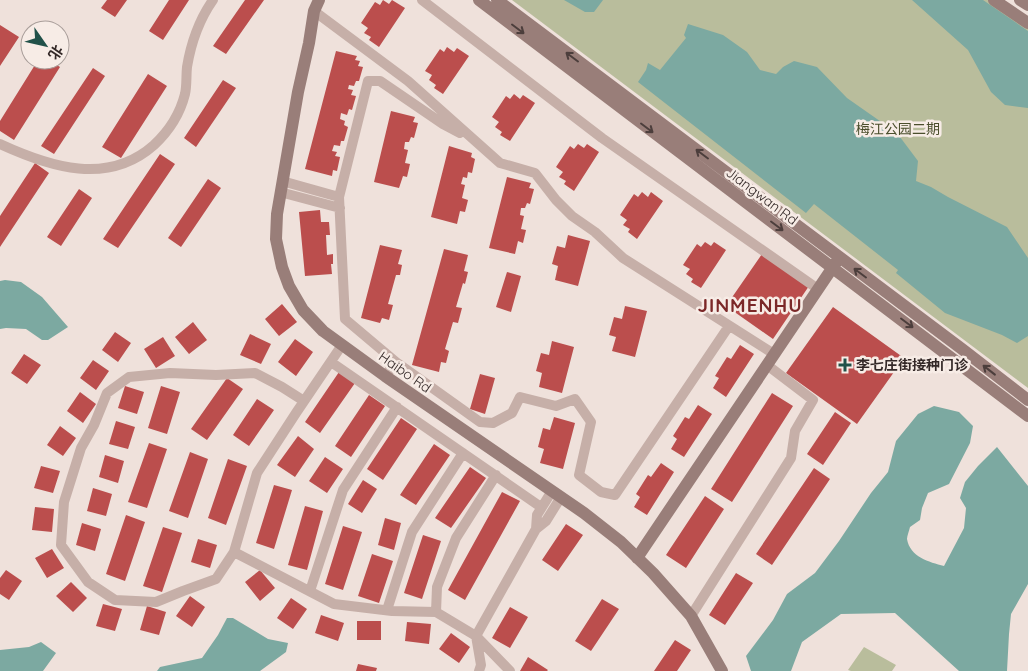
<svg xmlns="http://www.w3.org/2000/svg" width="1028" height="671" font-family="Quicksand,'Noto Sans SC',sans-serif">
<rect width="100%" height="100%" fill="#efe1db"/>
<path fill="#b9bd9c" d="M512,0H994L1028,23V388Z
M864,647L896,665L892,671H851L848,670Z"/>
<path fill="#7ca9a1" d="M564,0H603L594,12H585Z
M912,0H983L1028,31V108L1005,105L991,92L968,50Z
M688,24L723,35L747,52L760,70L776,74L783,67L794,61L817,67L847,98L897,133L918,161L916,181L931,187L948,197L1007,227L1028,258V336L1017,343L1002,335L945,313L896,273L898,270L814,204L806,213L638,82L646,70L648,63L660,70L686,38L684,35Z
M5,280L21,282L42,297L68,327L48,340H42L26,329L6,328L0,329V281Z
M934,406L959,412L973,426L970,443L949,484L928,493L922,508L920,520L910,527C909,531 907,536 907,539C910,557 929,562 944,566L964,528L966,508L960,498L965,482L978,466L997,447L1028,486V584L1011,614L1009,634L1007,671H959L895,613L841,614L802,642L791,671H751L746,656L773,620L787,594L815,573L839,541L871,493L888,472L896,441L918,414Z
M227,618H233L268,639L288,643L286,652L260,671H157L160,667L202,658L218,635Z
M41,642L56,653L43,671H0V650L29,647Z"/>
<path fill="#bb4e4d" d="M107,0H127L115,17L101,8Z
M169,0H189L163,40L149,31Z
M245,0H264L226,54L213,46Z
M383,0L389,4L392,0L405,8L379,47L369,40L371,37L364,33L368,28L361,23L375,2L380,5Z
M0,25L19,37L0,66Z
M447,47L454,52L457,48L469,56L443,94L434,88L436,85L429,80L432,75L425,71L440,49L444,52Z
M336,51L357,56L355,60L360,61L358,66L363,67L359,81H356L354,86L349,85L348,89L353,90L351,95L356,96L352,110L349,109L347,115L341,113L340,119L345,121L344,125L348,127L344,141H341L340,146L334,145L332,151L337,152L335,156L340,157L337,171L333,170L332,176L305,169Z
M38,60H49L60,67L14,140L0,131V121Z
M93,68L105,76L54,154L41,146Z
M148,74L167,86L121,158L102,147Z
M223,80L236,88L196,147L184,138Z
M514,94L520,99L523,95L535,103L510,141L500,135L502,132L495,127L499,122L492,117L506,96L510,99Z
M391,111L415,117L413,122L418,123L414,138L411,137L409,142H405L404,149L408,150L405,163L410,164L407,177L403,176L399,188L374,182Z
M578,144L584,148L587,144L599,152L574,191L564,184L566,181L559,177L563,172L556,167L570,146L574,149Z
M449,146L472,153L471,157L475,159L472,173L468,172L467,178L463,177L461,184L465,185L462,198L468,200L465,212L460,211L457,224L431,217Z
M160,154L175,164L118,248L103,239Z
M35,163L49,173L0,247V216Z
M507,177L531,183L529,188L534,189L530,204L527,203L525,208H521L520,215L524,216L521,229L526,230L523,243L518,241L515,254L489,248Z
M208,179L221,188L181,247L168,238Z
M79,189L92,198L61,246L47,237Z
M642,192L648,197L651,192L663,201L637,239L628,232L630,229L623,225L627,220L620,215L634,194L638,197Z
M320,210L321,222H329L330,235H326L327,255L333,254V264H331L332,274L305,276L299,212Z
M568,235L590,241L578,286L555,280L558,266L552,264L557,246L565,248Z
M705,242L711,246L714,242L726,250L701,288L691,282L693,279L686,274L690,269L683,265L697,244L701,247Z
M380,245L402,250L398,264L402,265L400,275H396L388,304L393,305L389,320L382,318L380,323L361,318Z
M444,249L468,255L464,271L468,272L465,284L463,283L456,307L462,308L458,323L453,322L445,349L449,351L446,363L441,362L439,372L412,365Z
M762,254L809,286L773,339L726,306Z
M507,272L521,276L511,312L496,307Z
M282,304L297,322L279,336L265,319Z
M625,306L647,311L635,357L612,351L616,337L609,335L614,317L622,319Z
M833,307L904,358L857,424L786,373Z
M193,322L207,340L189,354L175,337Z
M115,332L131,343L118,362L102,350Z
M250,334L271,344L261,364L240,355Z
M163,337L175,356L156,368L144,349Z
M295,339L313,352L296,376L278,362Z
M552,341L574,347L562,393L539,387L542,373L536,371L541,353L549,355Z
M740,345L754,354L726,397L713,388L719,378L715,376L727,357L731,359Z
M24,354L41,365L27,384L11,373Z
M93,360L109,371L96,390L80,378Z
M339,372L355,383L320,433L305,422Z
M480,374L495,378L485,414L470,409Z
M227,378L243,389L207,440L191,429Z
M125,386L144,392L137,414L118,408Z
M161,386L180,392L167,434L148,428Z
M80,392L96,404L83,423L67,411Z
M772,393L793,406L732,502L711,489Z
M369,395L385,406L351,457L335,446Z
M257,399L274,410L249,446L233,435Z
M698,405L712,414L684,457L671,449L677,439L673,436L685,417L689,419Z
M835,412L851,423L823,465L807,454Z
M554,417L575,423L563,469L540,463L544,449L538,447L543,428L550,430Z
M401,418L417,429L383,480L367,469Z
M116,421L135,427L128,449L109,444Z
M60,426L76,438L63,456L47,445Z
M298,436L314,449L295,477L277,465Z
M149,443L167,449L147,508L128,502Z
M434,444L450,455L416,505L400,495Z
M190,452L208,459L188,518L169,511Z
M105,455L124,461L118,483L99,477Z
M325,457L343,469L327,493L309,481Z
M228,459L247,466L226,525L208,518Z
M661,463L674,472L647,515L634,507L640,497L636,494L648,475L651,477Z
M41,466L60,471L53,493L34,488Z
M470,467L486,478L451,528L435,518Z
M814,468L830,479L772,565L756,554Z
M363,480L377,489L362,513L348,504Z
M274,485L292,490L274,549L256,543Z
M93,488L112,494L106,516L87,511Z
M502,492L520,501L465,600L448,590Z
M705,496L724,509L686,568L666,555Z
M305,506L323,511L307,570L288,565Z
M35,507L54,509L52,532L32,530Z
M126,515L145,522L125,581L106,574Z
M385,518L401,523L394,550L378,545Z
M82,523L101,529L95,551L76,545Z
M566,524L583,535L558,571L542,560Z
M343,526L362,532L343,590L325,584Z
M163,527L182,533L162,592L143,586Z
M423,535L441,541L422,599L404,593Z
M198,539L217,545L210,568L191,562Z
M52,549L64,568L47,578L35,558Z
M372,554L393,561L379,603L358,596Z
M6,570L22,581L9,600L0,594V578Z
M260,570L275,588L260,601L245,582Z
M736,573L753,583L725,625L709,615Z
M71,582L87,598L73,612L56,596Z
M190,596L205,607L192,627L176,616Z
M291,598L307,609L293,629L277,618Z
M602,599L619,609L591,651L575,641Z
M103,604L122,609L115,631L96,626Z
M147,606L166,612L159,635L140,630Z
M510,607L528,617L510,648L492,638Z
M321,615L344,623L338,641L315,633Z
M357,621H381V640H357Z
M407,622L431,624L429,644L405,641Z
M451,633L470,647L459,663L439,649Z
M675,640L691,650L677,671H654Z
M528,657L548,670L547,671H520Z
M358,664L377,668L376,671H356Z"/>
<g fill="none" stroke-linecap="round" stroke-linejoin="round">
<path stroke="#c6afa8" stroke-width="10" d="M422,0L602,138L818,289
M314,11L408,81L500,163L535,173L556,200L572,216L595,232L623,258L774,354
M0,144C50,167 108,186 154,145C169,131 180,114 185,94C187,85 186,76 187,67C191,43 199,20 213,0
M282,181L339,197L345,319L396,362L385,376
M280,192L340,208
M339,197L368,81H380L443,124L460,133
M331,362L541,507
M396,362L480,422L493,423L512,413L520,397L556,406L575,399L591,422L579,475L601,492L615,495L729,326
M304,401L282,387L255,373L216,375L170,373L129,377L107,393L94,425L81,448L64,502L61,545L88,582L115,600L156,602L183,591L216,579L234,552L257,473L296,413L342,345
M536,529L537,515L552,491
M234,552L334,604L392,611L436,612L476,636L536,529L546,521L561,497
M310,591L343,490L397,407
M387,610L412,532L463,453
M436,612L437,587L456,538L496,475
M691,616L791,458L795,431L813,400L767,365
M476,636L510,671
M476,636L481,665L479,671"/>
<path stroke="#997e79" stroke-width="12" d="M319,0L314,11L309,43L298,92L277,214L276,239L282,267L289,286L303,310L323,331L385,376L584,513L621,542L653,573L691,616L722,671
M479,0L1028,416
M497,0L962,349L1028,400
M994,0L1028,23
M1020,0L1028,5
M637,558L837,261"/>
</g>
<defs><path id="oneway-shaft" d="M-6 0H5M1.5-3L5.5 0L1.5 3" fill="none" stroke-width="1.6" stroke-linecap="round" stroke-linejoin="round" transform="scale(1.25)"/></defs>
<g stroke="#4c3e3c">
<use href="#oneway-shaft" transform="translate(518 29) rotate(37)"/>
<use href="#oneway-shaft" transform="translate(572 57) rotate(-143)"/>
<use href="#oneway-shaft" transform="translate(647 128) rotate(37)"/>
<use href="#oneway-shaft" transform="translate(702 154) rotate(-143)"/>
<use href="#oneway-shaft" transform="translate(777 226) rotate(37)"/>
<use href="#oneway-shaft" transform="translate(860 273) rotate(-143)"/>
<use href="#oneway-shaft" transform="translate(907 323) rotate(37)"/>
<use href="#oneway-shaft" transform="translate(989 370) rotate(-142)"/>
</g>
<path fill="#215149" stroke="#f7ece6" stroke-width="2" d="M842.5 357.5h5v5h5v5h-5v5h-5v-5h-5v-5h5z"/>
<g text-anchor="middle" dominant-baseline="central" stroke-width="5" stroke-linejoin="round" paint-order="stroke">
<g font-size="14" fill="#4b4f2d" stroke="#f7ece6">
<text x="898" y="129">梅江公园二期</text>
</g>
<g font-size="14" fill="#332827" stroke="#f7ece6">
<text transform="translate(762 196) rotate(37)">Jiangwan Rd</text>
<text transform="translate(405 372) rotate(35)">Haibo Rd</text>
</g>
<g font-size="14" font-weight="bold" fill="#332827" stroke="#f7ece6" text-anchor="start">
<text x="856" y="365">李七庄街接种门诊</text>
</g>
<g font-size="19" font-weight="bold" letter-spacing="1" fill="#7b2828" stroke="#f7ece6">
<text x="750" y="305">JINMENHU</text>
</g>
</g>
<g transform="translate(45 45) rotate(124)"><circle r="24" fill="#f7ece6" stroke="#a99e9a"/>
<path d="M0-4L9 19L0 12L-9 19Z" fill="#215149"/>
<text y="-8" font-size="14" font-weight="bold" text-anchor="middle" fill="#332827">北</text>
</g>
</svg>
